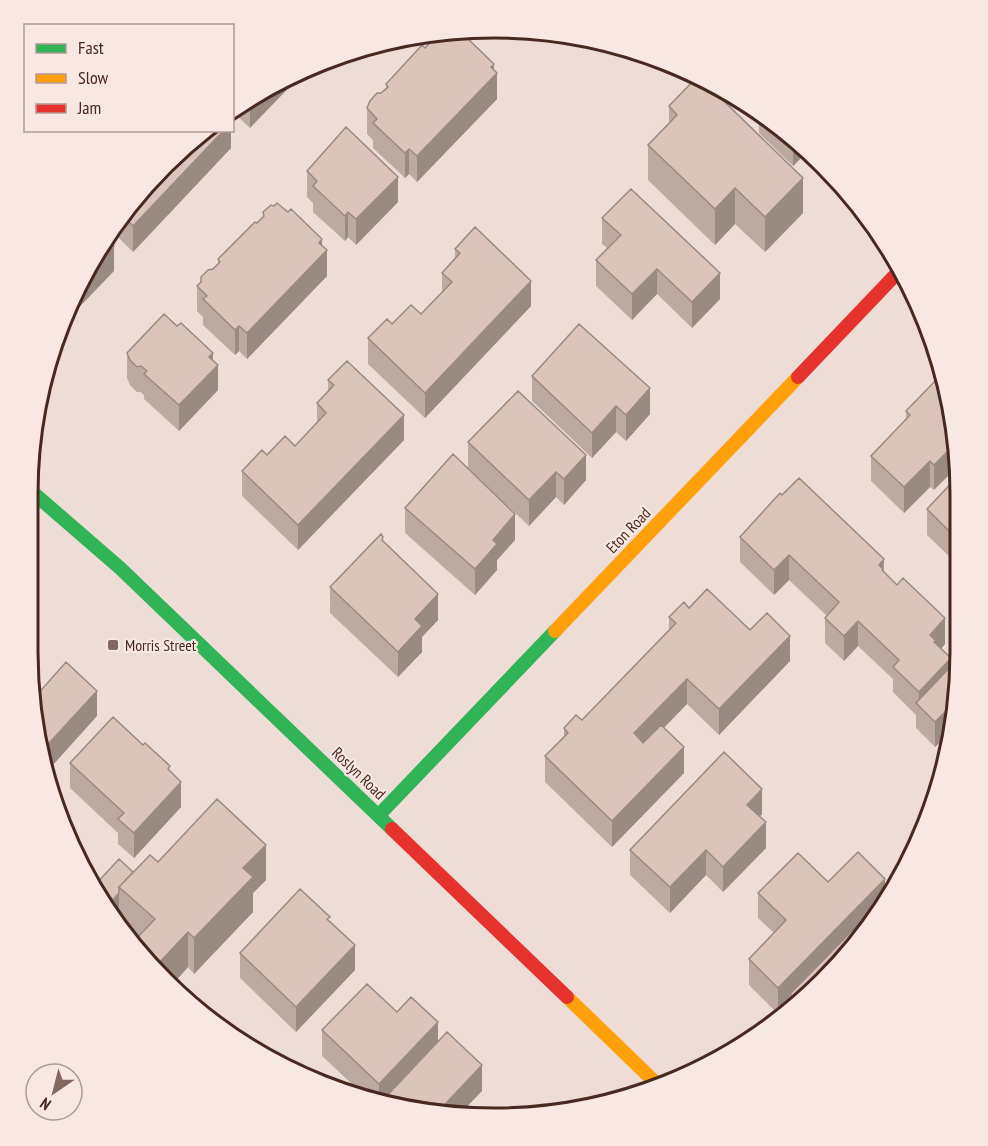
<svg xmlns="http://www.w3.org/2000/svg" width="988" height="1146" font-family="'PT Sans Narrow',sans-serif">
<rect width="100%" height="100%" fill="#eedcd7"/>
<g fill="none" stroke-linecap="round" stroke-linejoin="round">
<path stroke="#30b455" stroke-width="14" d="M30,490L120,568L392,829
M379,815L555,631"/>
<path stroke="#ff9f0a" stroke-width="14" d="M555,631L798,377
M567,997L660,1087"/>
<path stroke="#e5322d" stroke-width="14" d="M798,377L902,268
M392,829L567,997"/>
</g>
<path fill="#bca9a0" d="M432,41L494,71L497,99L417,182L409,174L405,178L373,148V140L367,134V108L386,89V84L425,48Z
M261,89L250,128L232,111V110Z
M669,106L803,213L765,252L735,224L715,245L648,180V145L669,123Z
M759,112L779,124L808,151L793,166L759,133Z
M231,130V148L133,252L111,230L124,209Z
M307,171L398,202L356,245L348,237L345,241L313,212V203L307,197Z
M263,212L322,246L327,276L247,359L239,351L235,355L203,325V317L197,311V286L218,264V259L263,217Z
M602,218L720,299L692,328L657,294L632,320L596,286V260L607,248L602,244Z
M455,249L531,306L425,418L368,364V338L392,324L421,314L442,293V273L455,259Z
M127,353L213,361L218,390L179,431L144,399V395L141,392H137L130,385L127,378Z
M532,376L650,414L626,441L616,432L592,458L532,401Z
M328,380L404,440L298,550L242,496V471L295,446L317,423V403L328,391Z
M944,385L934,490L930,487L904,513L871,481V456L906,420V411Z
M468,442L586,480L564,505L556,497L529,526L468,468Z
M960,474L952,559L927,535V509Z
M782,495L884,572L945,644L941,649L951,666L960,667L953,735L950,732L935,747L916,728V715L893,692V679L858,646L844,661L825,643V618L827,616L789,580L774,595L740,562V537Z
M405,508L515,540L497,560V570L475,595L405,533Z
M383,542L438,620L422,637V652L398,677L330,613V587Z
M689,608L750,630L790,661L719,735L687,704L664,728L684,773L612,847L545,782V756L564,738V728L582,720L669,630V617Z
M70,763L170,771L181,807L134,858L118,844V833L70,788Z
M762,814L760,817L766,848L723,892L706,875L670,913L630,875V850Z
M798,853L824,982L790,1008V1001L778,1014L749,985V959L774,933L758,918V893Z
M158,862L266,880L253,893V912L194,974L188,967L171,986L143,960L134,947V941L137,938L129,931V939L94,886L133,872Z
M330,921L355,970L296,1032L240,978V953Z
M397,1012L438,1042L482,1091L433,1115L366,1097L322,1056V1030Z"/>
<path fill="#998a82" d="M494,64V76L497,73V99L417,182V156L491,67Z
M308,68L250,128V103L265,87Z
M224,130H231V148L133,252V226Z
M795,139L808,151L793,166V141Z
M409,149V174L405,178V153Z
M398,177V202L356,245V219Z
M803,178V213L765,252V217Z
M735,188V224L715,245V209Z
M348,212V237L345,241V216Z
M322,239V255L327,250V276L247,359V333Z
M114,246V271L64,323L75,287L77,284Z
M657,269V294L632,320V294Z
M720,273V299L692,328V302Z
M531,281V306L425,418V393Z
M239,326V351L235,355V330Z
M213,353V370L218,365V390L179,431V405L209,357Z
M650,388V414L626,441V415Z
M616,406V432L592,458V433Z
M404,415V440L298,550V525Z
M956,441L960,464L934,490V465Z
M586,455V480L564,505V479Z
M930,461V487L904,513V487Z
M556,472V497L529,526V500Z
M515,514V540L497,560V570L475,595V569L493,540Z
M960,526V551L952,559V534Z
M789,555V580L774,595V570Z
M884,559L883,595L879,565Z
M438,594V620L422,637V652L398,677V652L415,619Z
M945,618V644L936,654L930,635Z
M858,621V646L844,661V636Z
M790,636V661L719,735V709Z
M951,658V683L919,705V692Z
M687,679V704L634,758V733Z
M97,691V716L44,775L40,753Z
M950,707V732L935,747V722Z
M684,747V773L612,847V821Z
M181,782V807L134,858V833Z
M762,789V814L747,830V805Z
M766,822V848L723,892V867Z
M266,845V880L253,893V912L194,974V938L243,868Z
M706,850V875L670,913V887Z
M885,879V904L790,994V1001L778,1014V988Z
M119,893V918L107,906Z
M129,926V939L124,931Z
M188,932V967L171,986L158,974V964Z
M355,945V970L296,1032V1007Z
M438,1022V1047L386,1102L379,1101V1084Z
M482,1065V1091L458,1116L435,1115Z"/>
<path fill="#dbc5ba" stroke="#998a82" stroke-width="1.5" d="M452,30L460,38L464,35L494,64L491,67L497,73L417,156L409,149L405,153L373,123L377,119L367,108L370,101L377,93H381L388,87L386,84L422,45L425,48L432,41V35L436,31Z
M698,76L803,178L765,217L735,188L715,209L648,145L677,115L669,106Z
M265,87L250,103L247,99L261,89Z
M770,118L779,124L795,139L793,141Z
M346,127L398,177L356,219L348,212L345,216L313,186L317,181L307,171Z
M203,130H224L133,226L121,214L124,209L186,143Z
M631,189L720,273L692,302L657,269L632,294L596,260L621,235L602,218Z
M277,203L288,212L291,209L322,239L319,243L327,250L247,333L239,326L235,330L203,299L207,296L197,286L201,282V277L208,270L213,269L220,262L218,259L255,222L257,223L264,216L263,212L271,205L274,206Z
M475,227L531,281L425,393L368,338L387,319L392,324L411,305L421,314L452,282L442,273L460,253L455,249Z
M106,238L114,246L77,284Z
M164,314L177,326L181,323L213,353L209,357L218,365L179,405L144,374L147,371L141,366L137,367L130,360L127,353Z
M579,324L650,388L626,415L616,406L592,433L532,376Z
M347,361L404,415L298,525L242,471L262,450L267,455L285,436L295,446L326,413L317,403L334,385L328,380Z
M938,378L944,385L956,443L934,465L930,461L904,487L871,456L910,415L906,411Z
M518,391L586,455L564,479L556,472L529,500L468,442Z
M453,454L515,514L493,540L497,544L475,569L405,508Z
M960,474V526L952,534L927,509Z
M799,478L884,559L879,565L883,569L882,570L897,585L903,578L945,618L930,635L936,641L934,642L951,658L919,692L893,667L899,660L858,621L844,636L825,618L839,602L789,555L774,570L740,537L780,493L782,495Z
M381,534L383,537L382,540L438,594L415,619L422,626L398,652L330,587Z
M707,589L750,630L767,613L790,636L719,709L687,679L634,733L643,743L661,725L684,747L612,821L545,756L568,733L564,728L576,715L582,720L676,623L669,617L684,602L689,608Z
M66,662L97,691L40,753L32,692L36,696Z
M955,662L960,667L955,712L950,707L935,722L916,703Z
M113,717L143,745L145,743L170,766L168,769L181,782L134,833L118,819L124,813L70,763Z
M724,752L762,789L747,805L766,822L723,867L706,850L670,887L630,850Z
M217,799L266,845L243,868L253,877L194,938L188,932L158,964L134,941L155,919L119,887L150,855L158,862Z
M858,852L885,879L778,988L749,959L786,920L758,893L798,853L828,882Z
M119,859L133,872L119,887V893L107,906L94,886Z
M896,886L882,912L824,982L799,1002L790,994Z
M300,889L330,917L327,919L355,945L296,1007L240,953Z
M107,907L129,926L124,931Z
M367,984L397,1012L411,997L438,1022L379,1084L322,1030Z
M447,1032L482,1065L435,1115L382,1101Z"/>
<rect fill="#826861" stroke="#f9e7e3" stroke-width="2" x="107" y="639" width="12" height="12" rx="3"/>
<g text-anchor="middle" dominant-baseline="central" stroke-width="4.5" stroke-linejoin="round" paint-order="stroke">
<g font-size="16" fill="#482921" stroke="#f9e7e3">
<text transform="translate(628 530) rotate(-46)">Eton Road</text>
<text transform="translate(359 773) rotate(44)">Roslyn Road</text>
</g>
<g font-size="16" fill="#482921" stroke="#f9e7e3" text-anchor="start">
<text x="125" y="645">Morris Street</text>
</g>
</g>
<path d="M0 0H988V1146H0ZM494 38H494A456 456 0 0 1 950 494V652A456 456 0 0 1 494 1108H494A456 456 0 0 1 38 652V494A456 456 0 0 1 494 38Z" fill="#f9e7e3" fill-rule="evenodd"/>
<path fill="none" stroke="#482921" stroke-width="3" d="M494 38H494A456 456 0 0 1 950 494V652A456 456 0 0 1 494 1108H494A456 456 0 0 1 38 652V494A456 456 0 0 1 494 38Z"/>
<rect x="24" y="24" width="210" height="108" fill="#f9e7e3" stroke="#b29b95" stroke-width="1.5"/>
<rect x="36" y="44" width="30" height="9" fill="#30b455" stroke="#b29b95" stroke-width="1.5"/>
<text x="78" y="54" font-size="18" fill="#482921">Fast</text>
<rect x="36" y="74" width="30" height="9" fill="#ff9f0a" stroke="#b29b95" stroke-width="1.5"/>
<text x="78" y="84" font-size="18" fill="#482921">Slow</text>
<rect x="36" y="104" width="30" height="9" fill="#e5322d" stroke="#b29b95" stroke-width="1.5"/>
<text x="78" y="114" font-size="18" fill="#482921">Jam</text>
<g transform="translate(54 1092) rotate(215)"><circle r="28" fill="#f9e7e3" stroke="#b29b95" stroke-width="1.5"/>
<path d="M0-4.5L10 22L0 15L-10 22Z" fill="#826861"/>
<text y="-9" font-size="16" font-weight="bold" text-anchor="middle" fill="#482921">N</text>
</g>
</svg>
